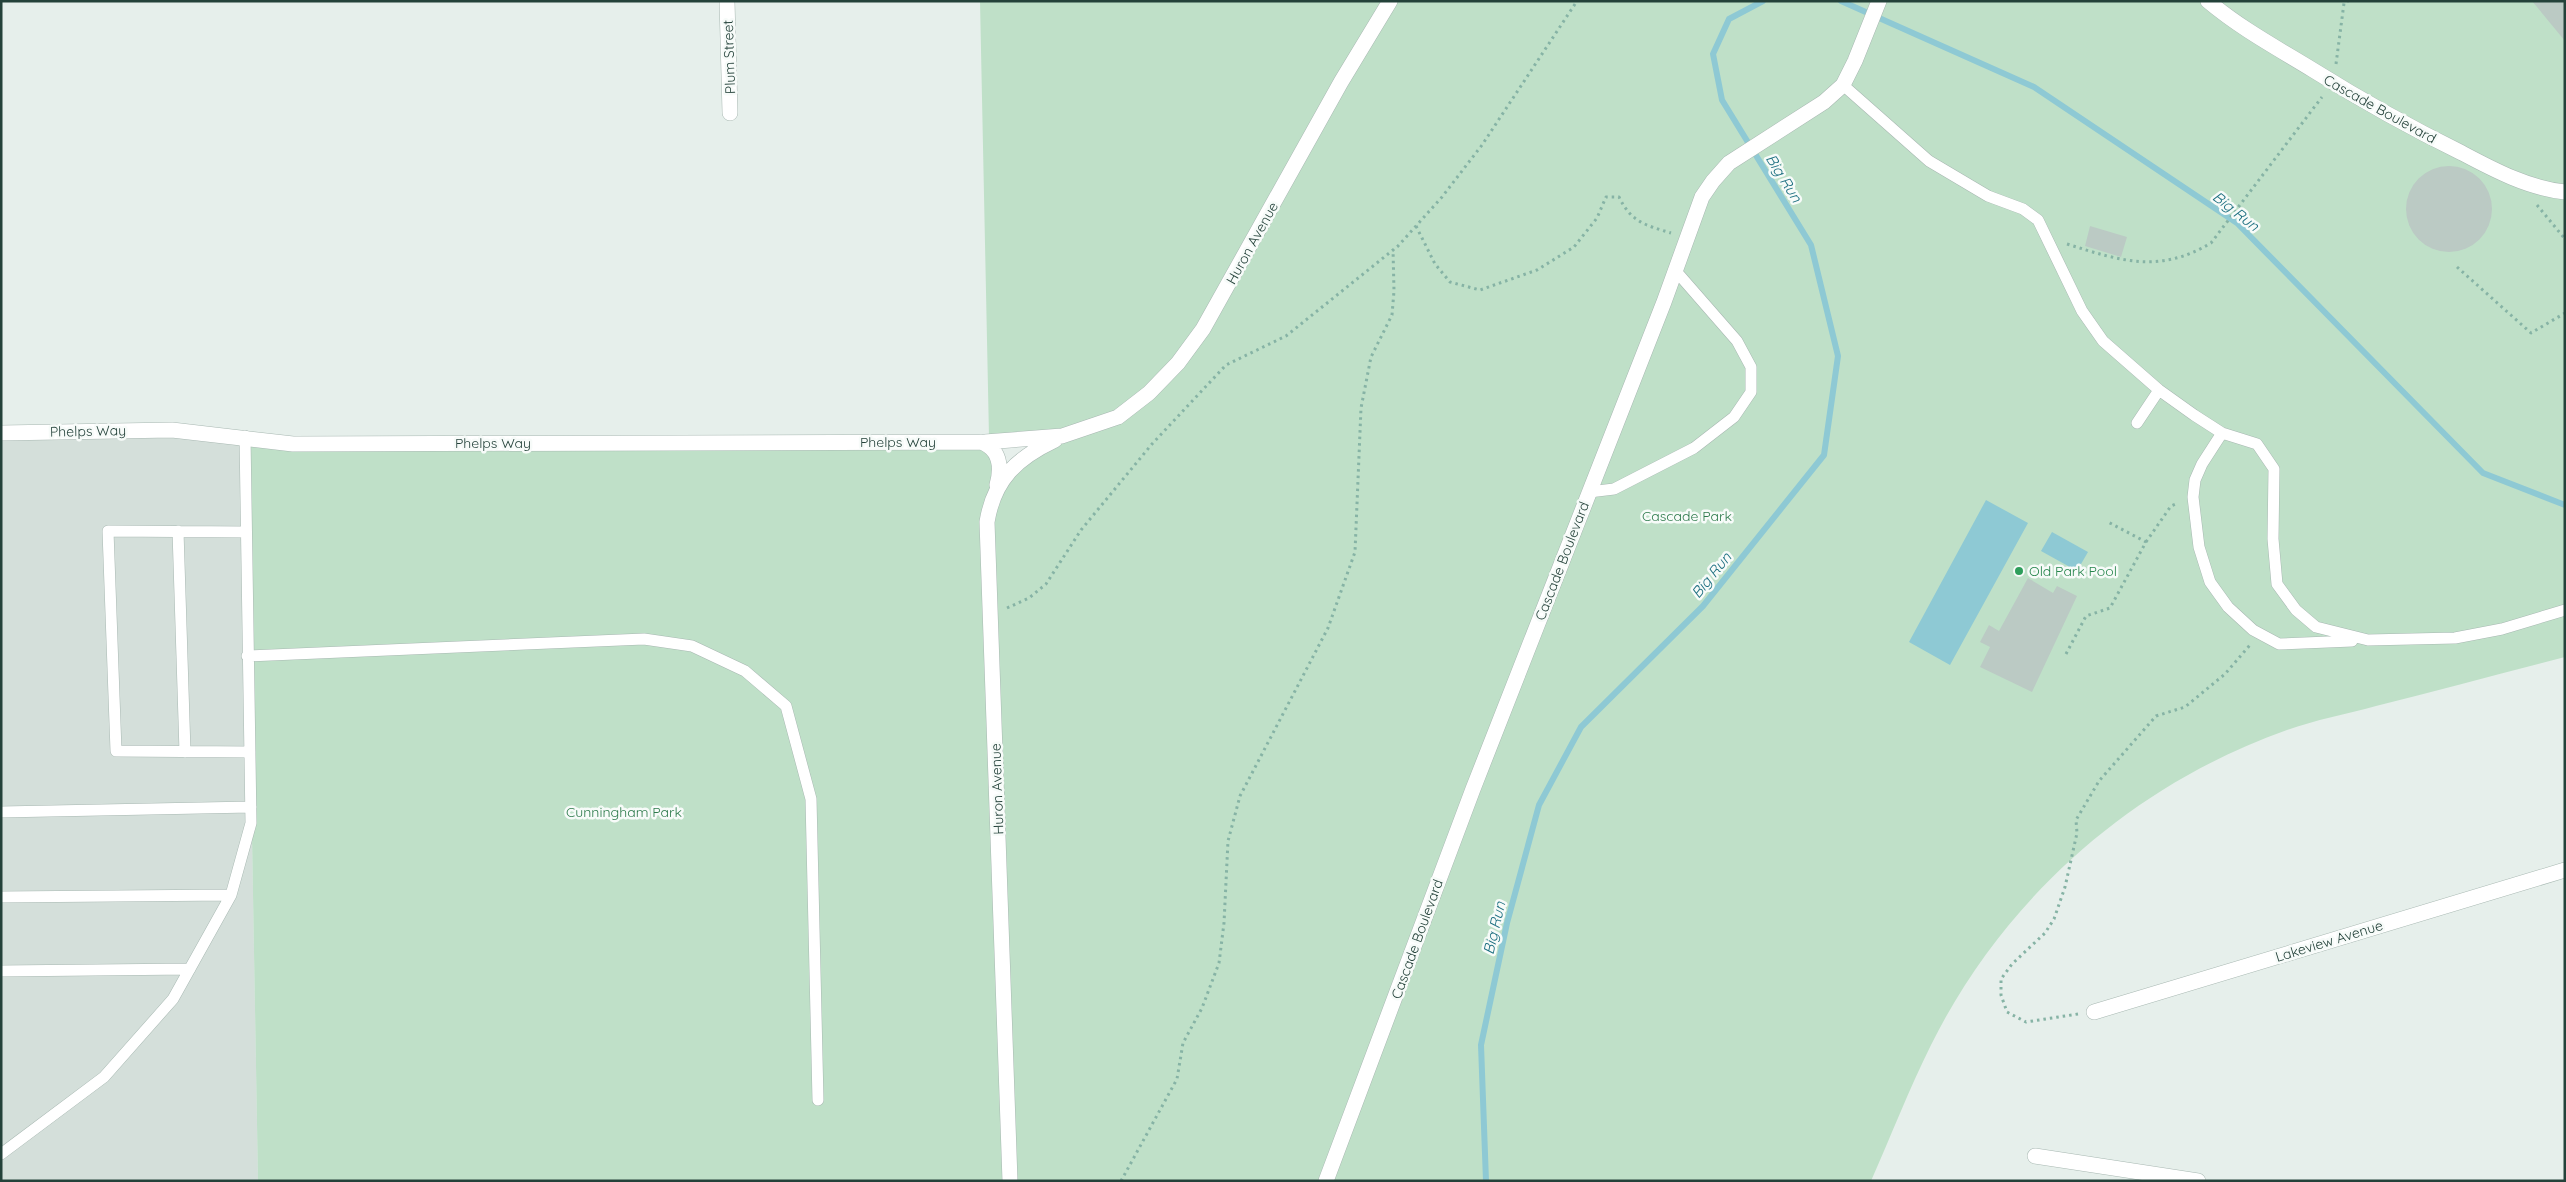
<svg xmlns="http://www.w3.org/2000/svg" width="2566" height="1182" font-family="Quicksand,sans-serif">
<rect width="100%" height="100%" fill="#e6efeb"/>
<path fill="#d4dfda" d="M1,433L245,436L258,1181H1Z"/>
<path fill="#bfe0c8" d="M980,1H2565V657C2502,673 2439,690 2376,706C2347,714 2315,720 2287,730C2132,785 2004,898 1931,1045C1909,1089 1891,1136 1871,1181H258L245,436L985,442L999,477L1045,445L989,437Z"/>
<path fill="#8ec9d4" d="M1986,500L2028,523L1950,665L1909,642Z
M2052,532L2088,552L2077,571L2041,551Z"/>
<g fill="none" stroke-linecap="round" stroke-linejoin="round">
<path stroke="#8ec9d4" stroke-width="6" d="M1841,1L2034,87L2237,223L2483,473L2565,505
M1486,1181L1481,1045L1507,923L1539,805L1581,727L1703,606L1824,455L1838,356L1811,245L1722,100L1713,54L1729,19L1763,1"/>
</g>
<path fill="#bbcac4" d="M2532,1H2565V41Z
M2406 209a43 43 0 1 1 86 0a43 43 0 1 1-86 0Z
M2090,226L2127,237L2121,257L2085,246Z
M2028,578L2053,593L2057,586L2077,596L2032,692L1980,667L1990,647L1980,642L1989,625L1999,631Z"/>
<g fill="none" stroke-linecap="round" stroke-linejoin="round">
<defs>
<path id="lane" d="M1843,85L1929,161L1988,196L2023,209L2038,220L2082,311L2103,341L2159,390L2194,415L2222,433L2257,444L2274,469L2273,539L2277,584L2296,610L2316,627L2368,640L2455,638L2502,629L2565,610
M2137,423L2159,390
M2222,433L2202,464L2195,480L2193,497L2199,547L2210,582L2228,607L2253,630L2279,644L2352,641
M1589,492L1614,489L1694,448L1734,417L1751,392V367L1737,341L1675,270
M178,531L185,752
M246,532L108,531L116,751L250,752
M247,656L644,639L692,646L745,671L786,706L811,799L818,1100
M1,812L251,807
M1,897L231,895
M1,971L190,969
M1,1154L104,1077L173,999L231,895L251,823L245,436"/>
<path id="street" d="M727,1L730,113
M2208,1C2240,28 2277,48 2313,70C2361,100 2411,128 2462,153C2494,170 2528,188 2565,192
M1,433L172,430L293,444L985,442L1062,436L1118,417L1149,393L1178,363L1203,329L1341,82L1390,1
M981,442C1000,449 1002,467 997,485
M2094,1012L2565,870
M2035,1156L2198,1181
M1010,1181L987,522C994,479 1017,458 1055,440
M1326,1181L1473,789L1664,302L1702,197L1713,181L1729,163L1824,102L1843,85L1855,61L1879,1"/>
</defs>
<use href="#lane" stroke="#a8b8b2" stroke-width="12"/>
<use href="#street" stroke="#a8b8b2" stroke-width="16"/>
<path stroke="#86b3a5" stroke-width="3" stroke-dasharray="2.5 4" stroke-linecap="butt" d="M2336,64L2344,3L2348,1
M2537,205L2565,239
M1416,226L1435,264L1450,282L1480,290L1537,270L1574,247L1597,218L1606,197H1619C1631,222 1645,225 1671,233
M2067,244C2121,261 2159,274 2211,243L2322,97
M2457,267L2531,333L2565,313
M2146,542L2171,506L2178,503
M1007,608L1029,598L1046,584L1081,530L1152,444L1226,365L1286,336L1398,246L1442,197L1482,145L1577,1
M2066,654L2086,616L2110,608L2146,542L2108,522
M2078,1014L2026,1022L2007,1012L2001,995V979L2012,964L2045,933L2054,919L2065,887L2077,833L2076,820L2099,781L2156,716L2185,707L2225,674L2250,645
M1121,1181L1177,1079L1183,1043L1202,1008L1219,963L1224,923L1228,841L1240,796L1328,628L1355,552L1361,408L1371,357L1392,315L1394,291L1393,249"/>
<use href="#lane" stroke="#fff" stroke-width="11"/>
<use href="#street" stroke="#fff" stroke-width="15"/>
</g>
<circle fill="#2e9e5b" stroke="#f7fbf9" stroke-width="2" cx="2019" cy="571" r="5"/>
<g text-anchor="middle" dominant-baseline="central" stroke-width="5" stroke-linejoin="round" paint-order="stroke">
<g font-size="14" fill="#24423a" stroke="#f7fbf9">
<text transform="translate(729 57) rotate(-92)">Plum Street</text>
<text transform="translate(2380 109) rotate(29)">Cascade Boulevard</text>
<text transform="translate(1252 243) rotate(-61)">Huron Avenue</text>
<text transform="translate(88 431) rotate(-1)">Phelps Way</text>
<text x="898" y="442">Phelps Way</text>
<text x="493" y="443">Phelps Way</text>
<text transform="translate(1562 561) rotate(-69)">Cascade Boulevard</text>
<text transform="translate(997 789) rotate(-92)">Huron Avenue</text>
<text transform="translate(1417 939) rotate(-70)">Cascade Boulevard</text>
<text transform="translate(2329 941) rotate(-17)">Lakeview Avenue</text>
</g>
<g font-size="14" fill="#2d7a4b" stroke="#f7fbf9">
<text x="1687" y="516">Cascade Park</text>
<text x="624" y="812">Cunningham Park</text>
</g>
<g font-size="14" fill="#27864d" stroke="#f7fbf9" text-anchor="start">
<text x="2029" y="571">Old Park Pool</text>
</g>
<g font-size="15" font-style="italic" fill="#1c6f80" stroke="#f7fbf9">
<text transform="translate(1784 178) rotate(58)">Big Run</text>
<text transform="translate(2236 211) rotate(38)">Big Run</text>
<text transform="translate(1711 575) rotate(-51)">Big Run</text>
<text transform="translate(1494 928) rotate(-77)">Big Run</text>
</g>
</g>
<rect width="2566" height="1182" fill="none" stroke="#24423a" stroke-width="5"/>
</svg>
